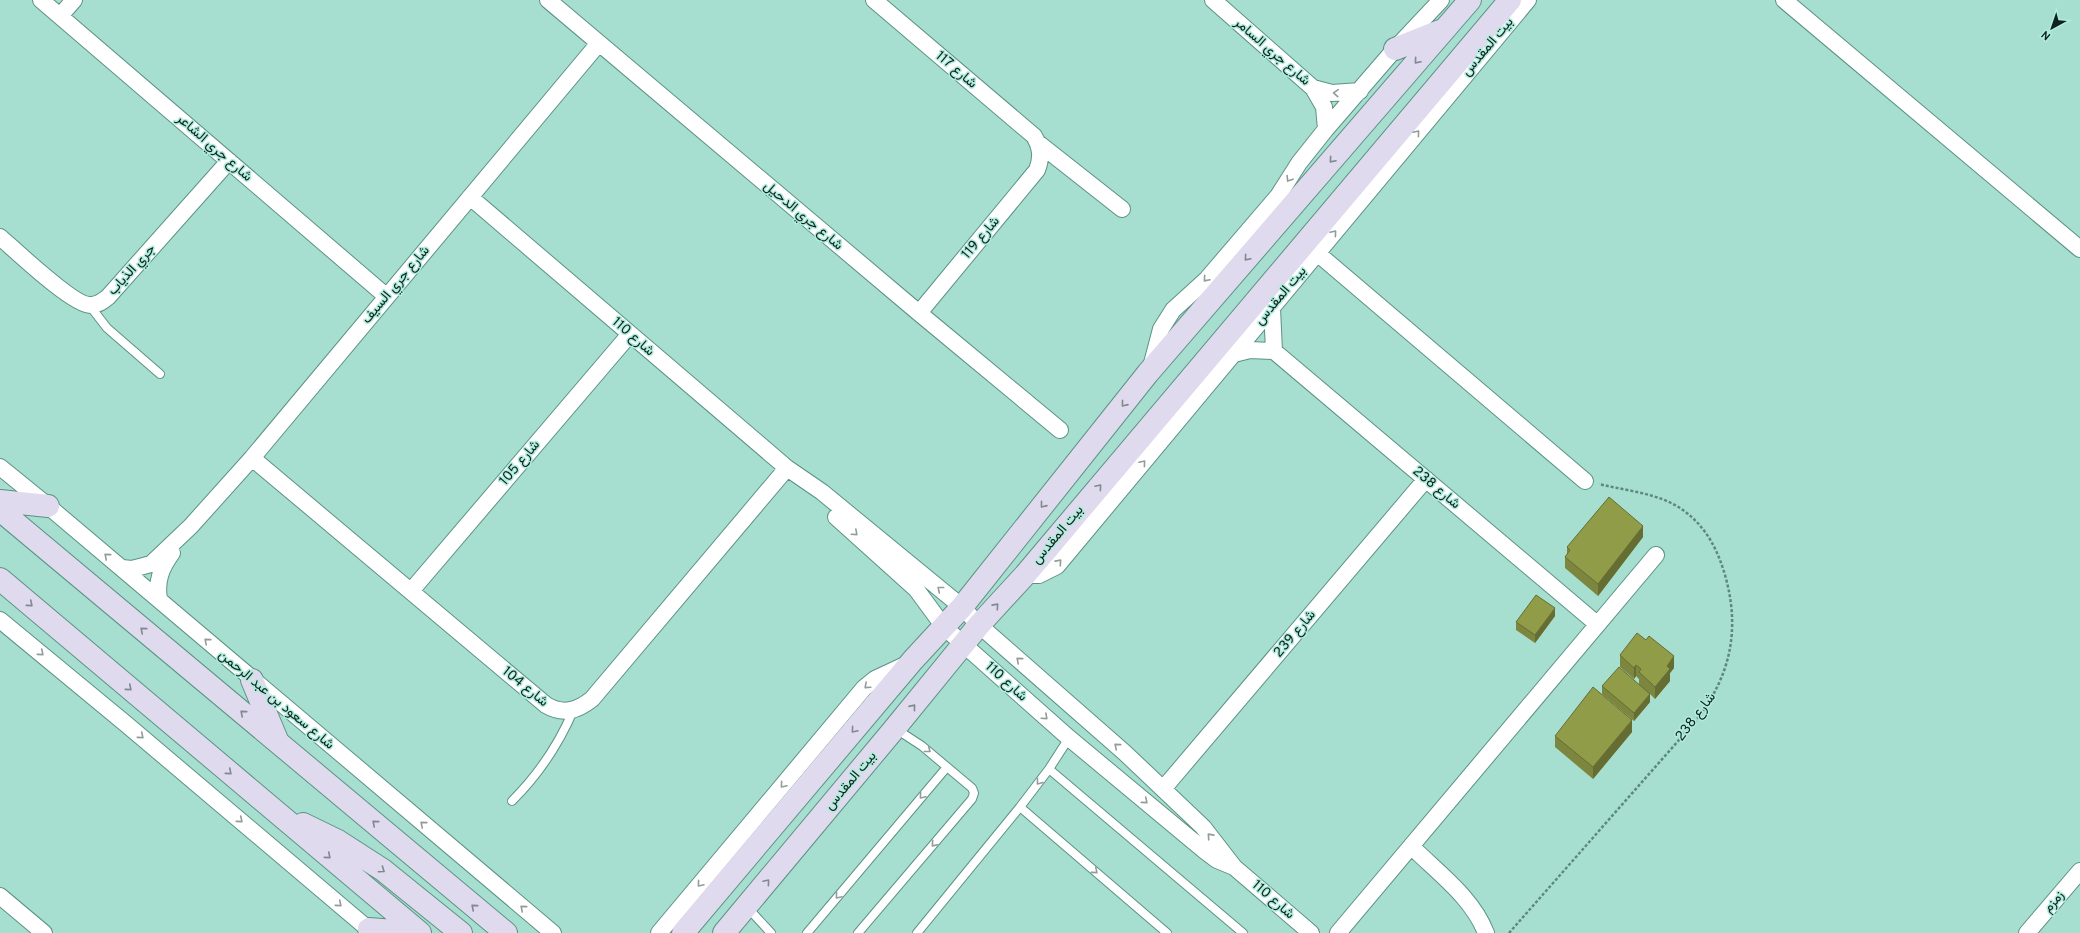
<svg xmlns="http://www.w3.org/2000/svg" width="2080" height="933" font-family="Overpass,Vazirmatn,sans-serif">
<rect width="100%" height="100%" fill="#a6dfcf"/>
<g fill="none" stroke-linecap="round" stroke-linejoin="round">
<defs>
<path id="lane" d="M90,306L107,328L160,374
M1069,738L1049,769L1020,807L1167,933
M1049,769L1243,933
M512,801C539,774 558,746 573,711
M747,907L771,933
M807,933L947,767
M858,933L972,799L974,793L972,788L922,746L896,729
M917,933L1020,807"/>
<path id="street" d="M41,0L386,296
M548,0L919,313L1060,430
M874,0L1034,136C1041,148 1042,157 1037,170L919,313
M1213,0L1313,88L1324,107L1326,129
M1784,0L2080,249
M60,16L74,0
M1313,88L1332,93L1360,91
M1037,142L1122,209
M470,197L787,468L822,492L962,607L979,625L1125,753L1203,827L1234,867L1311,933
M0,237C15,250 75,307 91,305C98,305 103,301 108,297L229,161
M1317,253L1585,481
M1272,308L1274,351
M1234,354L1250,350L1274,351L1597,624
M1151,367L1161,329L1173,310L1206,280L1278,196L1299,163L1326,129L1395,49L1441,0
M252,458L546,705C563,715 577,711 592,699L787,468
M0,467L48,506L553,933
M836,517L916,589L944,627L1069,738L1205,851L1217,860L1234,867
M122,568L132,569L151,564L191,526L252,458L599,43
M1025,575H1039L1057,566L1528,0
M411,591L630,334
M159,599C156,581 161,568 172,553
M0,620L126,724L373,933
M1163,789L1426,479
M1411,846C1438,873 1472,897 1486,933
M0,896L44,933
M659,933L864,688L875,679L905,665
M1338,933L1656,555
M2027,933L2080,871"/>
<path id="secondary" d="M1395,49L1440,31
M0,501L48,506
M0,510L506,933
M0,579L420,933
M252,680L277,740
M303,824L338,841L383,870L461,933
M369,929L420,933
M683,933L913,660L962,607L1148,373L1470,0
M724,933L895,728L979,625L1025,575L1510,0"/>
</defs>
<use href="#lane" stroke="#5c9284" stroke-width="10"/>
<use href="#street" stroke="#5c9284" stroke-width="18"/>
<use href="#secondary" stroke="#5c9284" stroke-width="24"/>
<path stroke="#5f887d" stroke-width="2.5" stroke-dasharray="3 2" stroke-linecap="butt" d="M1509,933L1694,723C1730,678 1741,631 1725,575C1717,548 1706,527 1683,510C1659,493 1627,491 1599,484"/>
<use href="#lane" stroke="#fff" stroke-width="8"/>
<use href="#street" stroke="#fff" stroke-width="16"/>
<use href="#secondary" stroke="#dfdaed" stroke-width="22"/>
</g>
<path fill="#7d863f" d="M1643,537L1598,596L1565,568V557L1567,555V547Z
M1555,616L1535,643L1516,630V622Z
M1620,655L1674,668L1670,673V681L1655,699L1650,694V702L1634,721L1602,694V686L1639,684V679L1636,676L1634,679L1620,667Z
M1632,732L1593,779L1555,747V736Z"/>
<path fill="#666d33" d="M1643,526V537L1598,596V584Z
M1555,608V616L1535,643V635Z
M1674,656V668L1670,673V681L1655,699V687L1667,666Z
M1636,665V676L1634,679V668Z
M1650,694V702L1634,721V713Z
M1632,720V732L1593,779V767Z"/>
<path fill="#919c49" stroke="#666d33" d="M1609,497L1643,526L1598,584L1565,557L1570,550L1567,547Z
M1536,595L1555,608L1535,635L1516,622Z
M1637,633L1646,640L1649,636L1674,656L1667,666L1670,669L1655,687L1639,672L1641,669L1636,665L1634,668L1620,655Z
M1619,667L1650,694L1634,713L1602,686Z
M1593,687L1632,720L1593,767L1555,736Z"/>
<defs><path id="oneway-chevron" d="M-2-3.5L2.5 0L-2 3.5" fill="none" stroke-width="1.6" stroke-linecap="round" stroke-linejoin="round"/></defs>
<g stroke="#808890">
<use href="#oneway-chevron" transform="translate(1417 61) rotate(131)"/>
<use href="#oneway-chevron" transform="translate(1332 160) rotate(131)"/>
<use href="#oneway-chevron" transform="translate(1247 258) rotate(131)"/>
<use href="#oneway-chevron" transform="translate(1124 404) rotate(129)"/>
<use href="#oneway-chevron" transform="translate(1099 487) rotate(-50)"/>
<use href="#oneway-chevron" transform="translate(1043 505) rotate(129)"/>
<use href="#oneway-chevron" transform="translate(30 604) rotate(40)"/>
<use href="#oneway-chevron" transform="translate(996 606) rotate(-48)"/>
<use href="#oneway-chevron" transform="translate(143 630) rotate(-140)"/>
<use href="#oneway-chevron" transform="translate(129 688) rotate(40)"/>
<use href="#oneway-chevron" transform="translate(913 707) rotate(-51)"/>
<use href="#oneway-chevron" transform="translate(243 713) rotate(-140)"/>
<use href="#oneway-chevron" transform="translate(854 730) rotate(130)"/>
<use href="#oneway-chevron" transform="translate(229 772) rotate(40)"/>
<use href="#oneway-chevron" transform="translate(375 823) rotate(-140)"/>
<use href="#oneway-chevron" transform="translate(328 856) rotate(40)"/>
<use href="#oneway-chevron" transform="translate(382 870) rotate(35)"/>
<use href="#oneway-chevron" transform="translate(767 882) rotate(-50)"/>
<use href="#oneway-chevron" transform="translate(474 907) rotate(-140)"/>
</g>
<g stroke="#929c9a">
<use href="#oneway-chevron" transform="translate(1336 93) rotate(-176)"/>
<use href="#oneway-chevron" transform="translate(1417 133) rotate(-50)"/>
<use href="#oneway-chevron" transform="translate(1289 179) rotate(122)"/>
<use href="#oneway-chevron" transform="translate(1334 233) rotate(-50)"/>
<use href="#oneway-chevron" transform="translate(1206 279) rotate(131)"/>
<use href="#oneway-chevron" transform="translate(1143 463) rotate(-50)"/>
<use href="#oneway-chevron" transform="translate(855 533) rotate(42)"/>
<use href="#oneway-chevron" transform="translate(107 556) rotate(-140)"/>
<use href="#oneway-chevron" transform="translate(1059 562) rotate(-48)"/>
<use href="#oneway-chevron" transform="translate(940 589) rotate(-141)"/>
<use href="#oneway-chevron" transform="translate(207 641) rotate(-139)"/>
<use href="#oneway-chevron" transform="translate(41 653) rotate(40)"/>
<use href="#oneway-chevron" transform="translate(1019 660) rotate(-139)"/>
<use href="#oneway-chevron" transform="translate(867 686) rotate(138)"/>
<use href="#oneway-chevron" transform="translate(1045 717) rotate(42)"/>
<use href="#oneway-chevron" transform="translate(141 736) rotate(40)"/>
<use href="#oneway-chevron" transform="translate(1117 746) rotate(-139)"/>
<use href="#oneway-chevron" transform="translate(928 750) rotate(38)"/>
<use href="#oneway-chevron" transform="translate(1039 782) rotate(128)"/>
<use href="#oneway-chevron" transform="translate(783 785) rotate(130)"/>
<use href="#oneway-chevron" transform="translate(922 796) rotate(130)"/>
<use href="#oneway-chevron" transform="translate(1145 801) rotate(40)"/>
<use href="#oneway-chevron" transform="translate(240 820) rotate(40)"/>
<use href="#oneway-chevron" transform="translate(423 824) rotate(-140)"/>
<use href="#oneway-chevron" transform="translate(1210 836) rotate(-132)"/>
<use href="#oneway-chevron" transform="translate(934 844) rotate(131)"/>
<use href="#oneway-chevron" transform="translate(1095 871) rotate(40)"/>
<use href="#oneway-chevron" transform="translate(700 884) rotate(130)"/>
<use href="#oneway-chevron" transform="translate(838 896) rotate(130)"/>
<use href="#oneway-chevron" transform="translate(339 904) rotate(40)"/>
<use href="#oneway-chevron" transform="translate(523 908) rotate(-140)"/>
</g>
<g text-anchor="middle" dominant-baseline="central" stroke-width="3" stroke-linejoin="round" paint-order="stroke">
<g font-size="14" fill="#0d241e" stroke="#b2ecdc">
<text transform="translate(1488 47) rotate(-50)">بيت المقدس</text>
<text transform="translate(1272 52) rotate(41)">شارع جري السامر</text>
<text transform="translate(956 70) rotate(40)">شارع 117</text>
<text transform="translate(214 148) rotate(41)">شارع جري الشاعر</text>
<text transform="translate(803 216) rotate(40)">شارع جري الدحيل</text>
<text transform="translate(981 238) rotate(-50)">شارع 119</text>
<text transform="translate(132 270) rotate(-48)">جري الذياب</text>
<text transform="translate(396 285) rotate(-50)">شارع جري السيف</text>
<text transform="translate(1281 296) rotate(-50)">بيت المقدس</text>
<text transform="translate(633 337) rotate(41)">شارع 110</text>
<text transform="translate(520 463) rotate(-50)">شارع 105</text>
<text transform="translate(1436 488) rotate(40)">شارع 238</text>
<text transform="translate(1058 535) rotate(-50)">بيت المقدس</text>
<text transform="translate(1295 634) rotate(-50)">شارع 239</text>
<text transform="translate(1006 682) rotate(42)">شارع 110</text>
<text transform="translate(525 687) rotate(39)">شارع 104</text>
<text transform="translate(276 700) rotate(40)">شارع سعود بن عبد الرحمن</text>
<text transform="translate(1696 717) rotate(-53)">شارع 238</text>
<text transform="translate(851 781) rotate(-50)">بيت المقدس</text>
<text transform="translate(1273 900) rotate(41)">شارع 110</text>
<text transform="translate(2054 902) rotate(-50)">زمزم</text>
</g>
</g>
<g transform="translate(2052 28) rotate(220)" stroke="#b2ecdc" stroke-width="3" paint-order="stroke">
<path d="M0-3L7 15L0 10L-7 15Z" fill="#0d241e"/>
<text y="-6" font-size="11" font-weight="bold" text-anchor="middle" fill="#0d241e">N</text>
</g>
</svg>
